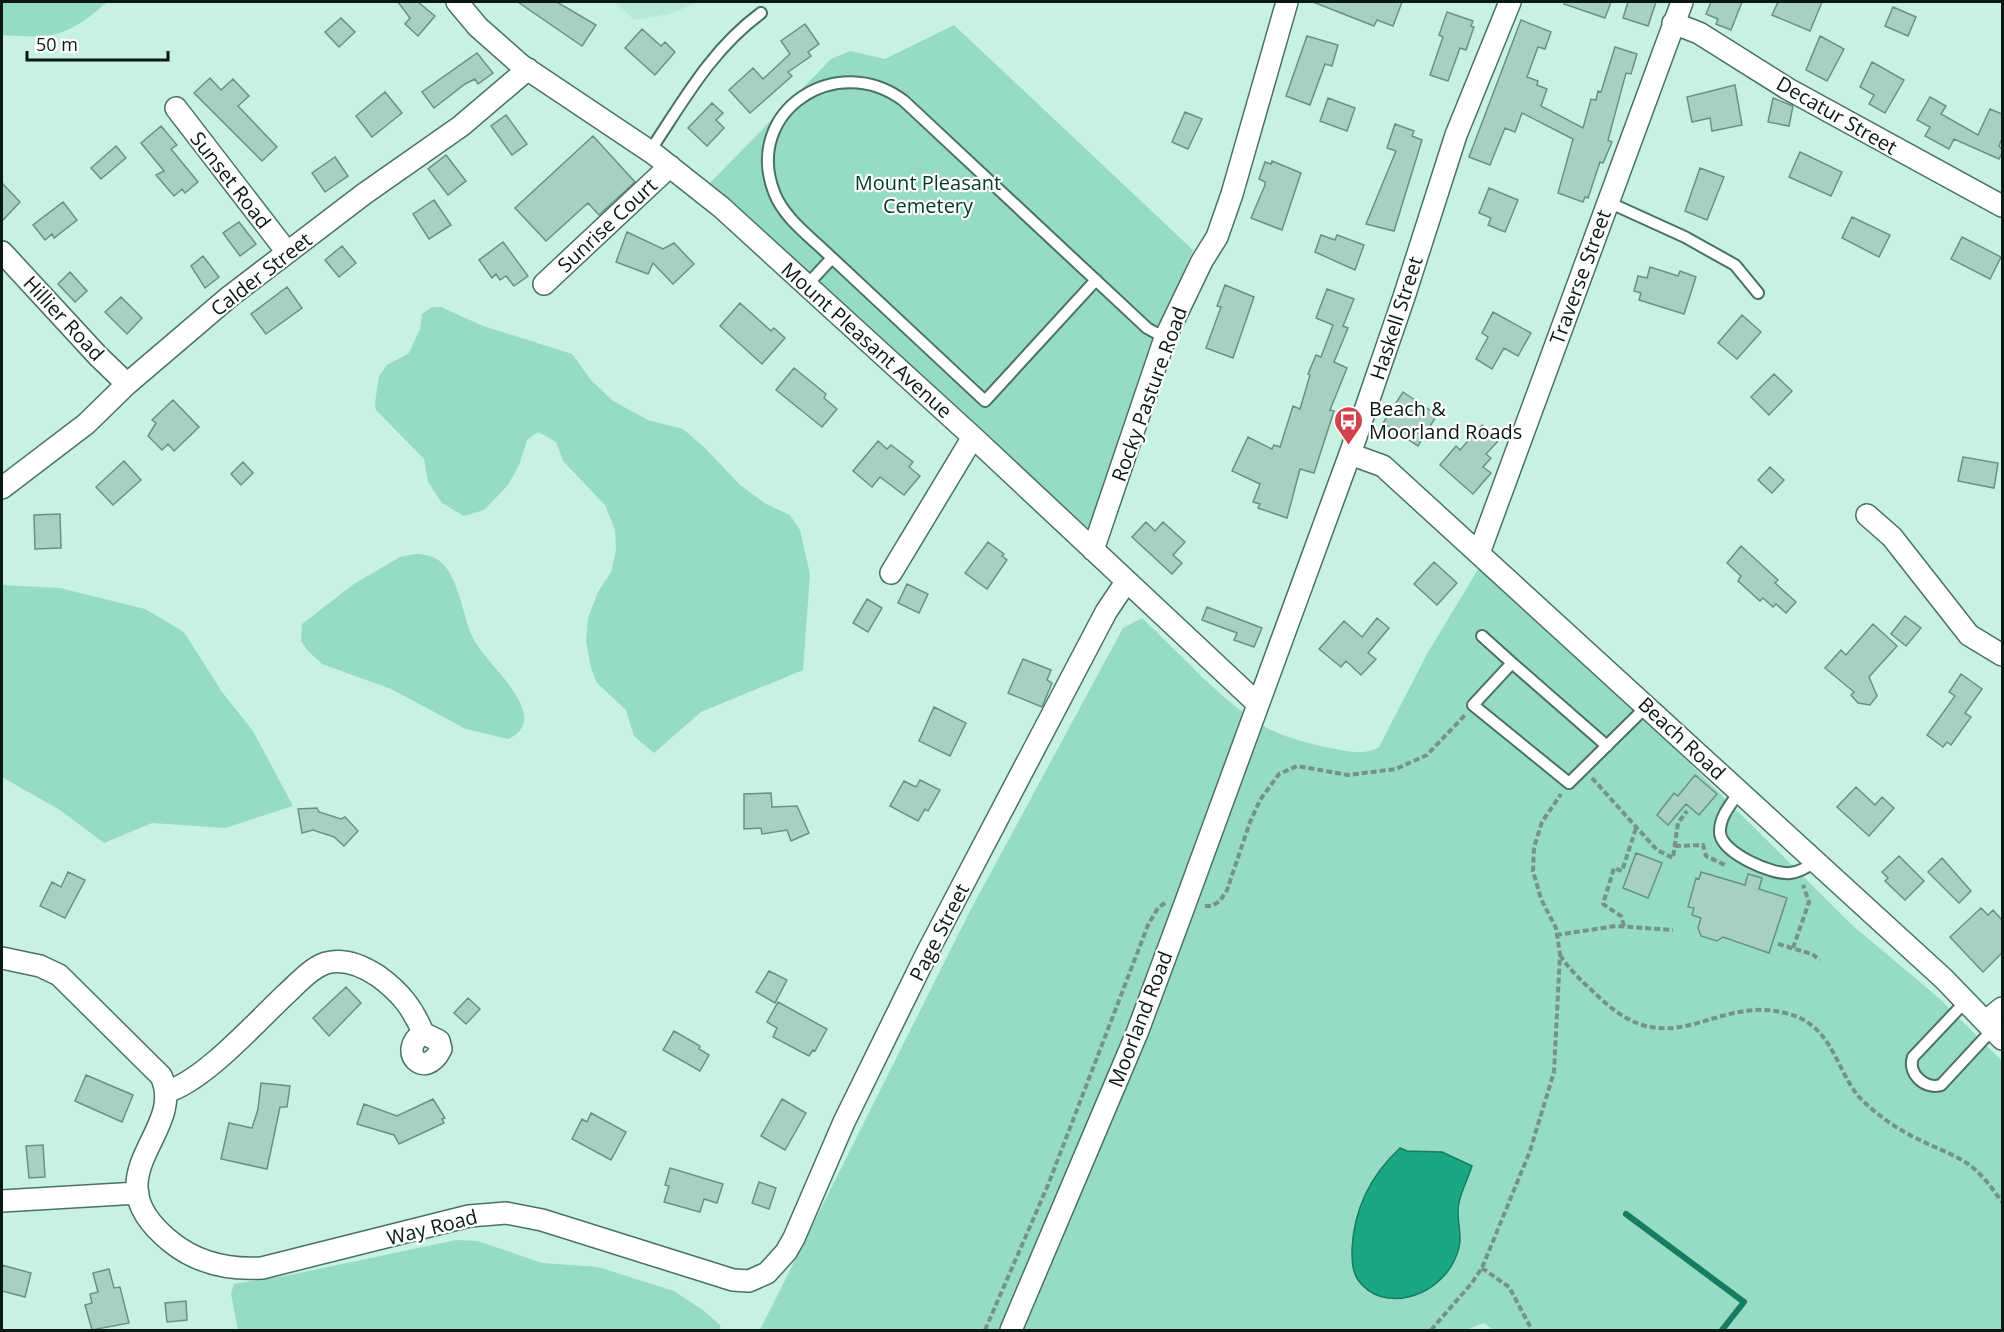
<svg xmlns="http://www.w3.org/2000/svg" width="2004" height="1332" font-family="'Open Sans',sans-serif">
<rect width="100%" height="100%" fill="#c7f2e2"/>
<path fill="#b5e9d6" d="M615,2H699L669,14L634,20Z"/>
<path fill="#96dbc3" d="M2,2H107C68,37 52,39 2,35Z
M954,25L1193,250L1157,336L1090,530L709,184L831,59L850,51L885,59Z
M432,307H441L483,326L572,354L591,380L613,401L648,420L683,429L705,448L740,485L766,504L790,515L800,530L810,574L803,670L701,712L654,753L634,736L626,710L597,683L591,668L586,641L588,618L598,592L611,572L616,550L615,530L605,505L563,461L556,442L538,432L527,440L519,465L508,485L484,510L464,516L442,503L428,482L424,459L376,410L375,403L379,376L387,365L409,353L420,329L422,314Z
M415,554C425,554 434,556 441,562C460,580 462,615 473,638C487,664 517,685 524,714C526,726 518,735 508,739L466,729L391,689L322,664L308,651L301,641L302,624L354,584L400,557Z
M1480,566L1654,728L1852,925L1939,998L2002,1061V1330H1493L1484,1323L1466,1330H760L970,911L1123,628L1142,618C1181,654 1223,704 1269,729C1289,739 1309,743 1330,748C1345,751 1365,756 1379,747L1427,654Z
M2,585L60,588L145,609L184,632L222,692L253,731L293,806L225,828L152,823L104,843L60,810L2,777Z
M456,1240L478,1241L542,1263L598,1267L674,1291L704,1311L720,1325L721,1330H238L231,1294L234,1284L290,1275Z"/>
<path fill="#1ba684" stroke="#167c62" stroke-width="1.5" d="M1400,1148L1407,1151L1442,1152L1472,1166C1468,1179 1458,1197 1458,1210C1458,1232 1465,1240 1453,1263C1435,1297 1383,1314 1358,1280C1352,1271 1352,1259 1352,1249C1354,1208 1371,1175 1400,1148Z"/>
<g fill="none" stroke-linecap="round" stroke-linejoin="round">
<path stroke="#167c62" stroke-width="6" d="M1626,1214L1744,1302L1722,1330"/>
</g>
<path fill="#a6d0c0" stroke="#699283" stroke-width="1.5" d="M398,2H418L435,16L418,36L405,24L410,18Z
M518,2H557L596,25L582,46Z
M1313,2H1402L1393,26L1377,20L1374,26Z
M1564,2H1611L1605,18L1564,4Z
M1628,2H1656L1648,26L1623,18Z
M1711,2H1742L1731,30L1716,24L1718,19L1706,14Z
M1778,2H1822L1810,31L1772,15Z
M1893,7L1916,17L1908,36L1885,26Z
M1447,12L1473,21L1471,26L1474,27L1466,50L1460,48L1448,81L1430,75L1443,37L1439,35Z
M341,18L355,32L339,47L325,32Z
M1521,20L1551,32L1545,49L1538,47L1527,77L1538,81L1537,85L1547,89L1541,106L1583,128L1591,99L1596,100L1598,91L1601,92L1615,47L1637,54L1631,74L1626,73L1608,140L1612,142L1603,163L1600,162L1588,198L1585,197L1583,202L1558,193L1573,139L1522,113L1515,132L1505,128L1490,165L1469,157Z
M805,24L819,44L808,52L811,56L788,72L792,76L750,113L729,90L753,68L763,79L790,54L781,41Z
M642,29L661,46L665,42L675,52L655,75L625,48Z
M1307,36L1338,45L1332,66L1325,64L1310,105L1286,96Z
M1820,36L1844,49L1827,81L1806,70Z
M477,53L493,73L478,84L475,79L465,84L434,108L422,92Z
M1872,62L1904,80L1885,113L1869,104L1874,95L1860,87Z
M210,78L221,90L233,79L249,96L238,106L277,147L262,161L194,93Z
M1735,85L1742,125L1712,131L1710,118L1692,122L1687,97Z
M385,92L402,113L372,137L356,116Z
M1930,97L1946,106L1941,114L1978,135L1990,109L2002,114V138L1999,146L2002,149V153L1999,159L1954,139L1949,149L1925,136L1930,127L1917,120Z
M1328,98L1355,108L1347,131L1320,121Z
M1773,98L1793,106L1789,126L1768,122Z
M712,103L723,113L716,120L724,128L707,146L688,128Z
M1185,112L1202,119L1188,149L1172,142Z
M506,115L527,144L512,155L491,126Z
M1395,124L1414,131L1412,136L1422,140L1394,231L1366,224L1396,151L1387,148Z
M161,126L177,145L171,149L198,182L185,193L182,189L174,196L156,175L164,171L141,143Z
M593,136L635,182L599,215L588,203L546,241L515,208Z
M116,146L126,158L101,179L91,168Z
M1800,152L1842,172L1831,196L1789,177Z
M446,155L466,181L448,195L428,169Z
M335,157L348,176L325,192L312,173Z
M1272,161L1301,173L1282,230L1251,218L1265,185V182L1259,179L1265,162L1271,164Z
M1700,168L1724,177L1707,220L1685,211Z
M2,183L20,202L2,221Z
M1489,188L1518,200L1505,232L1488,225L1491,218L1479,213Z
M434,200L451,225L429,239L413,214Z
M63,202L77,220L54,238L52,234L45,240L33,225Z
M1852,217L1890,235L1879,257L1842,238Z
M239,222L256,244L240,256L223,233Z
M627,232L663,249L674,243L694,264L673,284L653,263L648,274L616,262Z
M1321,235L1335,240L1337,235L1364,245L1355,270L1315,252Z
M1962,237L2001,257L1990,279L1951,259Z
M503,242L528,276L514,286L506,276L500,280L496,274L492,278L479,260Z
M342,246L356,263L339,277L325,260Z
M203,256L219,277L205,288L191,266Z
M1650,267L1678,276L1680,271L1696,277L1684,314L1639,300L1641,293L1634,291L1638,276L1647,278Z
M70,272L87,291L75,302L58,284Z
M1225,285L1254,297L1233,358L1206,348L1221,307L1217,306Z
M287,287L302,308L266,334L251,314Z
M1327,289L1354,299L1343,326L1348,328L1334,362L1347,368L1330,410L1334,411L1314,473L1300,469L1287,518L1258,508L1260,504L1253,502L1260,484L1232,471L1248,437L1272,449L1274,445L1280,447L1293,406L1300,409L1310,375L1308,374L1316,355L1321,357L1333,325L1316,318Z
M121,297L142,318L127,334L105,312Z
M740,303L771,331L774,328L785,338L762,364L720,326Z
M1493,312L1531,333L1518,356L1504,348L1492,369L1476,359L1488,337L1482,333Z
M1742,315L1761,332L1737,359L1718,343Z
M794,368L826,394L824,398L837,409L822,427L776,390Z
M1774,374L1792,391L1769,415L1751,397Z
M1403,392L1437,415L1418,446L1383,423Z
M173,400L199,427L174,451L168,444L162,450L148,436L156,423L152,420Z
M1482,425L1499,440L1486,454L1491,458L1483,467L1491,473L1473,494L1440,465L1456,446L1460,450Z
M878,441L887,449L891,445L913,462L909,467L920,476L904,495L880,477L872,487L853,471Z
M1963,457L1998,463L1994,488L1958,481Z
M124,461L141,480L113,505L96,487Z
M243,462L253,473L241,485L231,474Z
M1770,467L1784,480L1772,493L1758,480Z
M60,514L61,548L35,549L34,515Z
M1146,522L1155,531L1163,522L1185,542L1173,555L1182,563L1172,574L1132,537Z
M988,542L1004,554L1002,556L1007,560L987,589L965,573Z
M1741,546L1778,580L1775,583L1796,602L1786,613L1776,604L1773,607L1763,598L1760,601L1738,581L1741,576L1727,563Z
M1434,562L1457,583L1437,605L1414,584Z
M907,584L928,594L919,613L898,603Z
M867,599L882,608L868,632L853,623Z
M1207,607L1262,628L1254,647L1234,640L1237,633L1202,620Z
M1905,616L1921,628L1906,646L1891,634Z
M1377,618L1389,628L1368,653L1376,659L1361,675L1346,661L1341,667L1319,649L1344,621L1362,637Z
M1873,624L1897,646L1869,677L1877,696L1870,705L1858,703L1851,695L1854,692L1825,668L1841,650L1846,655Z
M1023,659L1051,670L1047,680L1052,683L1042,707L1008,693Z
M1961,674L1982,689L1965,713L1971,717L1951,745L1947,742L1943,747L1927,735L1955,696L1949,692Z
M934,707L966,723L950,756L919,741Z
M1695,775L1717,794L1699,815L1686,804L1668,825L1657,815L1674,793L1678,796Z
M920,780L940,790L928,811L925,809L918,821L890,806L904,781L916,787Z
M1856,787L1875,805L1882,797L1894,808L1869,836L1837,807Z
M771,793L772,807L797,806L809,833L791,841L787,830L762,834L761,828L744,829V794Z
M317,808L319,812L341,819L345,817L358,831L344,846L334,837L313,830L302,833L298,809Z
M1636,853L1662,863L1648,898L1623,888Z
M1899,856L1924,881L1905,900L1885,881L1888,878L1882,872Z
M1942,858L1971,891L1959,903L1928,872Z
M68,872L85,880L65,918L40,906L52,882L61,887Z
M1701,872L1745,885L1748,874L1762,878L1759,889L1787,898L1769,953L1723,937L1717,941L1701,936L1698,928L1701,918L1692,915L1694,908L1688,907L1696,878L1699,879Z
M1981,908L1988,915L1993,910L2002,920V953L1983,972L1950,937Z
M769,971L787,980L775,1003L756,992Z
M346,987L361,1003L329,1036L313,1018Z
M468,998L480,1009L466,1024L454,1013Z
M778,1002L827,1029L815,1051L813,1050L809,1056L773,1037L777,1028L767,1022Z
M674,1031L700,1046L699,1049L709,1055L700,1071L663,1050Z
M86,1075L133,1095L122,1122L75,1101Z
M261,1083L290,1086L287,1107H280L267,1169L221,1159L229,1123L252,1128L258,1109Z
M433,1099L445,1118L442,1119L444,1123L399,1144L394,1135L357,1124L364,1104L397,1116Z
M782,1099L806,1113L785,1150L761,1136Z
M591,1113L626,1132L611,1160L572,1139L582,1119L587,1122Z
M43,1145L45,1177L29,1178L26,1146Z
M670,1168L723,1184L717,1203L704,1199L700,1212L664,1202L669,1186L665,1185Z
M759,1182L776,1188L769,1209L752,1203Z
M2,1265L31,1273L25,1297L2,1291Z
M109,1269L114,1288L120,1287L129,1323L92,1330L85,1305L92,1303L90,1294L98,1292L93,1273Z
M186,1301L187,1320L167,1322L165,1303Z"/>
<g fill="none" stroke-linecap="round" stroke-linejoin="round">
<defs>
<path id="service" d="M650,151C684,100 711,50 761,13
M1608,202L1685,237L1735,265L1758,293
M832,258L985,401L1096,280
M807,285L832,258C812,238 784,219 774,192C743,111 837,50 904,101L1147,328L1165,338
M1482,636L1512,663
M1607,746L1512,663L1473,705L1569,783L1647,706
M1740,791C1731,804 1719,817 1720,833C1722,853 1772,875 1790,873C1800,872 1808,867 1816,861
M1966,1001L1913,1057C1907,1073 1925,1090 1941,1085L1993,1029"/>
<path id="minor" d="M457,2L478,27L521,65L654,154L721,207L973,437L1258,704
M1673,23L1699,33L1788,89L2002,206
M176,108L287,252
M2,252L98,356L127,384
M544,284L670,166
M1350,454L1383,466L1944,979L2002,1039
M2,488L86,424L127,384L229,297L364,194L461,126L528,69
M1867,515L1892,537L1969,635L2002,655
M1093,550L1165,338L1202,261L1217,237L1232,194L1287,2
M1479,553L1682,2
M891,573L973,437
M2,958L40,966L59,975L161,1076C188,1133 87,1175 171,1242C197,1263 229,1270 262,1268L469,1216L506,1213L542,1220L733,1280L749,1281L767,1273L786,1252L794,1238L844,1122L927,953L1106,612L1126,582
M1986,1021L2002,1008
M166,1092C204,1081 256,1022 286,994C298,983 311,968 326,963C344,958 363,966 378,976C400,992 413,1008 423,1033C396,1051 425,1082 441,1049L439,1041L423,1033
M2,1201L138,1193
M1011,1330L1137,1033L1185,904L1350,454L1404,297L1456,135L1510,2"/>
</defs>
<use href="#service" stroke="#4a7264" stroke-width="14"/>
<use href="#minor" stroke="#4a7264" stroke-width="24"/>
<path stroke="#759489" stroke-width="4" stroke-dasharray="6 3" stroke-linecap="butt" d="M1592,778L1657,850L1673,858L1678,823L1687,811
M1675,846L1703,845L1706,856L1727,866
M1205,906H1212L1220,901L1227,890L1250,822L1260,800L1279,774L1297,766L1348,775L1396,769L1427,755L1465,715
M1624,926L1621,916L1603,904L1614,868L1622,871L1636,828
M1556,935L1616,926L1673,930
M1778,944L1812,954L1820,960
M1793,948L1809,902L1803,885
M1560,955C1571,972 1585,984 1600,998C1674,1068 1714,992 1789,1014C1836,1027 1836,1076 1864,1102C1880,1117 1900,1131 1920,1140C1935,1148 1951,1153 1965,1162C1980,1171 1992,1188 2002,1202
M1482,1268L1509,1287L1532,1330
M985,1330L1048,1185L1148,925L1158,908L1165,903
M1431,1330L1471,1284L1482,1268L1530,1151L1554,1072L1560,954L1556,928L1541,899L1533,871L1534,847L1542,822L1561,794"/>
<use href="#service" stroke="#fff" stroke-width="10"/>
<use href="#minor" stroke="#fff" stroke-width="21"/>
</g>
<defs>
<symbol id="bus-pin" viewBox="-11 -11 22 30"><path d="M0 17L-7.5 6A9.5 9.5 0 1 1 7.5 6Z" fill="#d2424d" stroke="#fff"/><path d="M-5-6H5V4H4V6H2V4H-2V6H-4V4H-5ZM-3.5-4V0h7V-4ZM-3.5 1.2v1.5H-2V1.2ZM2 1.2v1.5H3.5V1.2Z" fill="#fff"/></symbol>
</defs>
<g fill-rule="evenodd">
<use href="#bus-pin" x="1332" y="404" width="33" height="45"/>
</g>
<g text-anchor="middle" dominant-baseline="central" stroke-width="4.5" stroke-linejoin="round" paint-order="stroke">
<g font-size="20" fill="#091914" stroke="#fff">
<text transform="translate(1837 115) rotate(30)">Decatur Street</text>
<text transform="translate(231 180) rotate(52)">Sunset Road</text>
<text transform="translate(607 225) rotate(-43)">Sunrise Court</text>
<text transform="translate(261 274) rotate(-38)">Calder Street</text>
<text transform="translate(1580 277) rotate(-70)">Traverse Street</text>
<text transform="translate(64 318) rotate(47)">Hillier Road</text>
<text transform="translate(1396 318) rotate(-72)">Haskell Street</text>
<text transform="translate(867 340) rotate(42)">Mount Pleasant Avenue</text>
<text transform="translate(1149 394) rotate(-70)">Rocky Pasture Road</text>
<text transform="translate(1682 738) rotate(43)">Beach Road</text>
<text transform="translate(939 932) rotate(-63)">Page Street</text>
<text transform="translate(1140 1019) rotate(-69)">Moorland Road</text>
<text transform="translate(432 1227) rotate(-14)">Way Road</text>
</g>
<g font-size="20" fill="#00382a" stroke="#fff">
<text x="928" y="182">Mount Pleasant<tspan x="928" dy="23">Cemetery</tspan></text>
</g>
<g font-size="20" fill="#091914" stroke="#fff" text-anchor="start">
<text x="1369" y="408">Beach &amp;<tspan x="1369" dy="23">Moorland Roads</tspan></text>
</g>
</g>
<rect width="2004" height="1332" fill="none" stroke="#091914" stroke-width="6"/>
<path d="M27 51v9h141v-9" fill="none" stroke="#091914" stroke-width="3"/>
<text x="36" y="51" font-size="18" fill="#091914" stroke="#ffffff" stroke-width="4.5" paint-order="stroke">50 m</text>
</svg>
